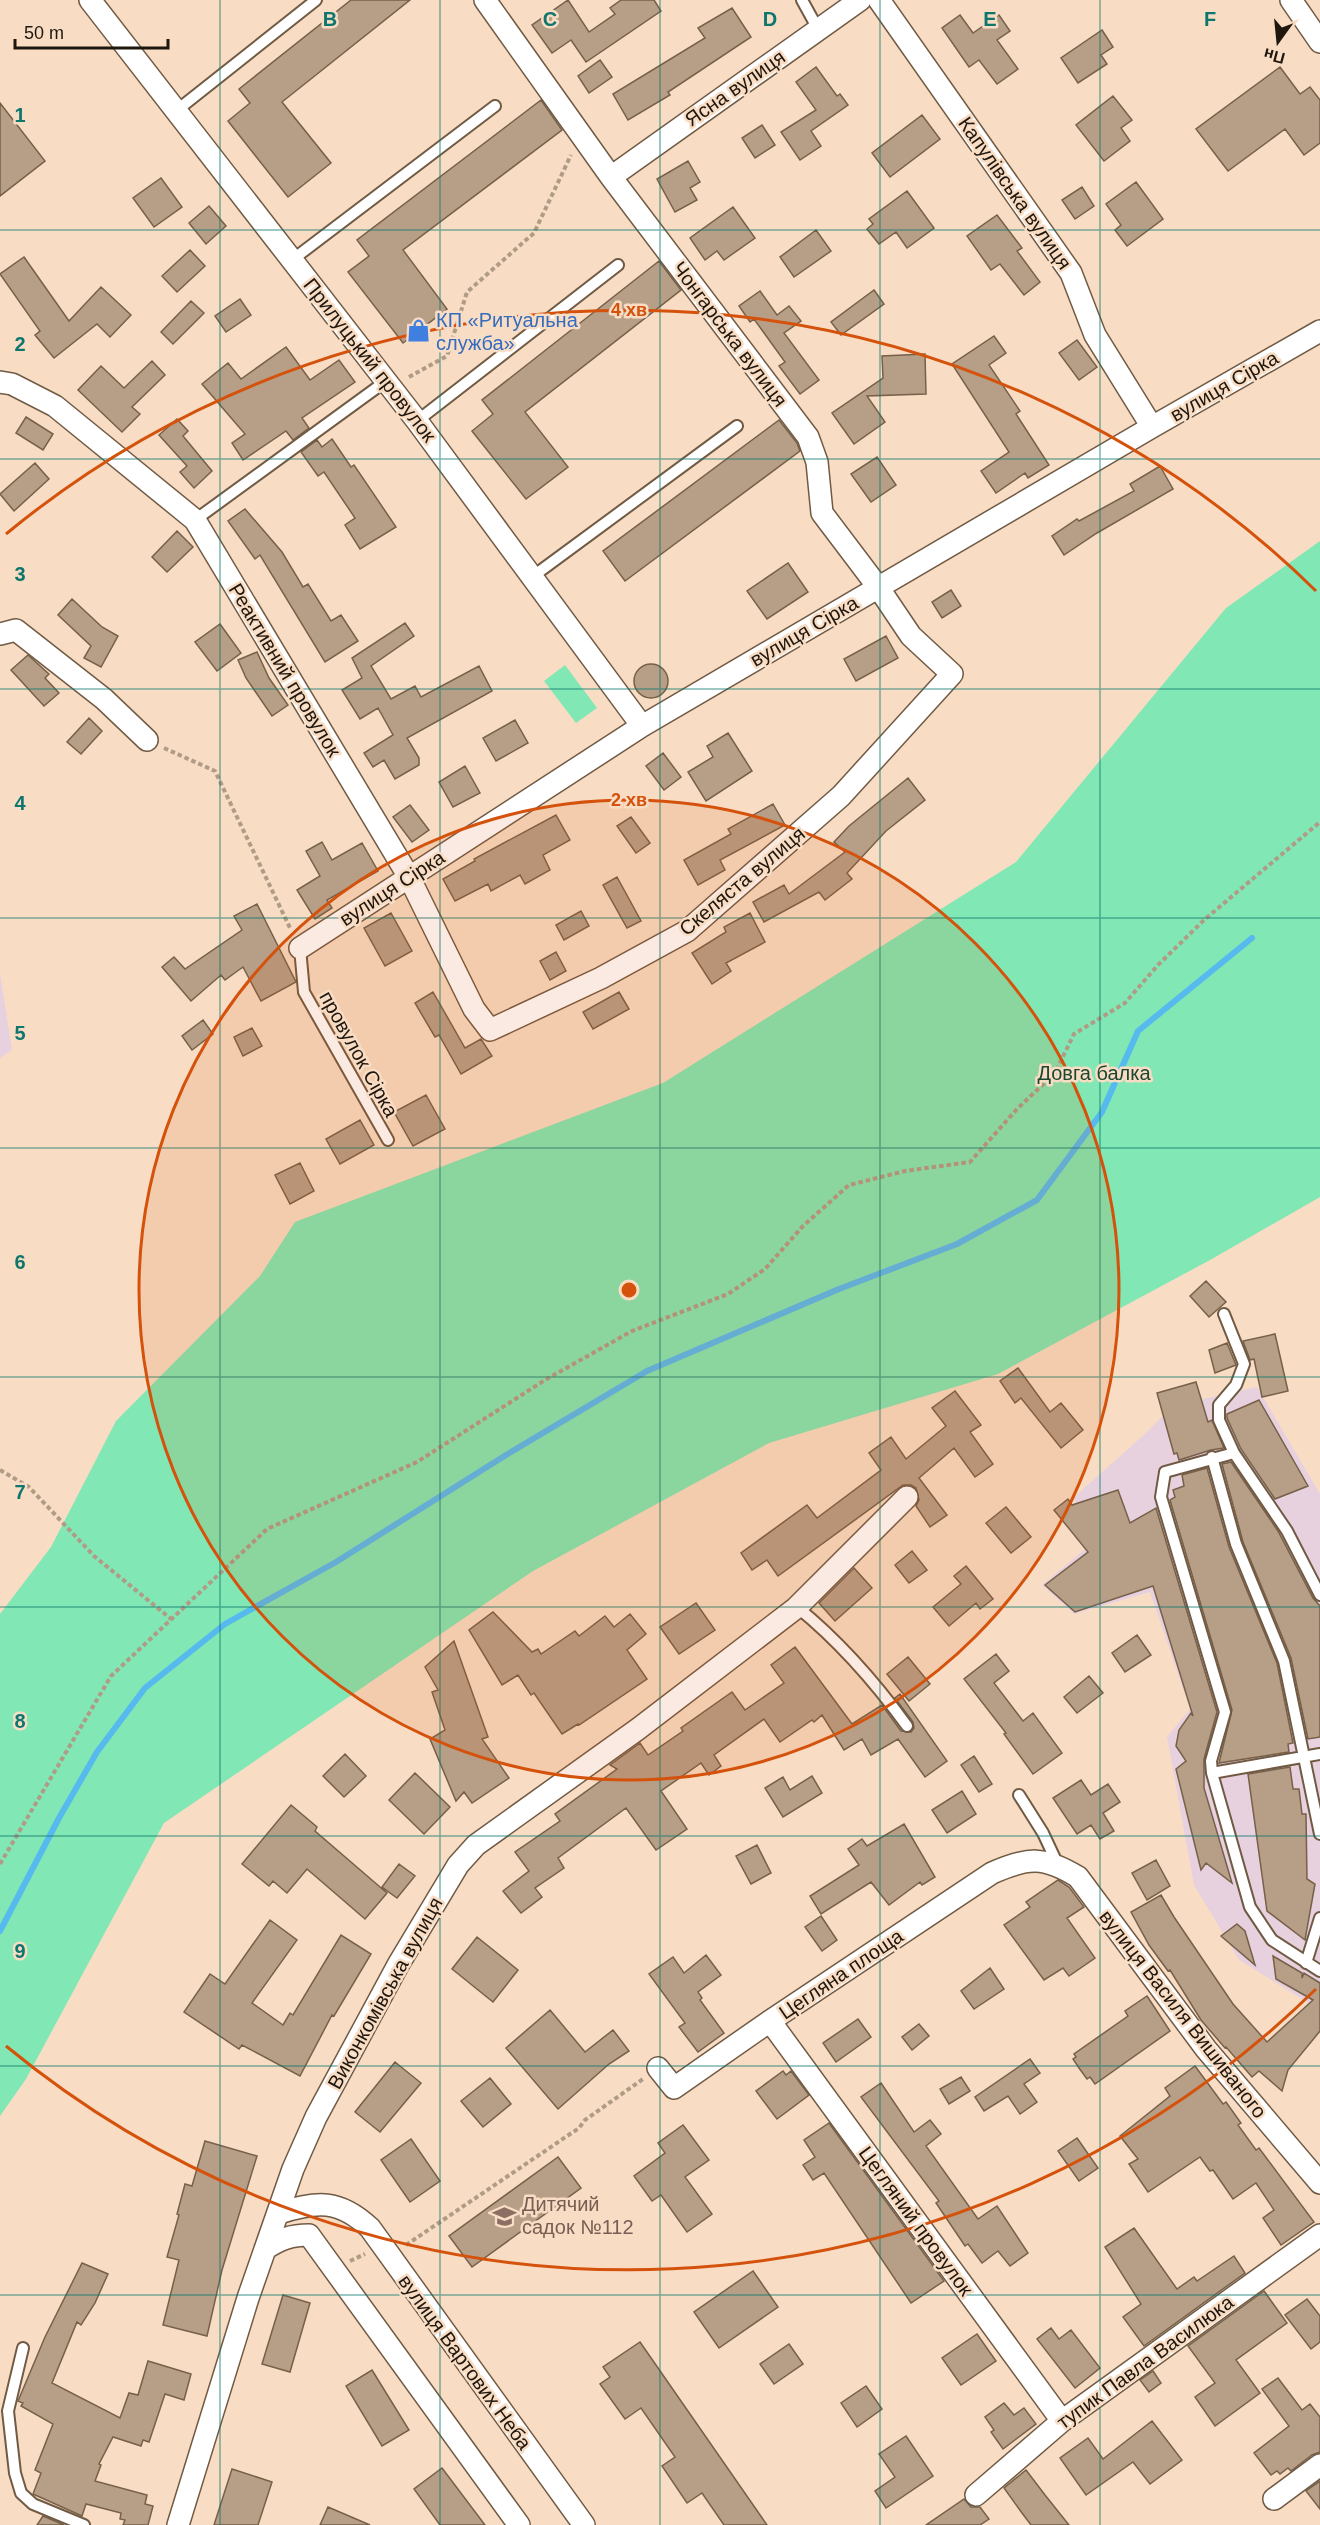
<svg xmlns="http://www.w3.org/2000/svg" width="1320" height="2525" font-family="Helvetica,sans-serif">
<rect width="100%" height="100%" fill="#f8ddc4"/>
<path fill="#e7d1de" d="M0,973L12,1050L0,1058Z
M1257,1387L1320,1494V2010L1239,1960L1194,1885L1167,1737L1190,1709L1150,1592L1074,1614L1042,1585L1103,1534L1073,1498L1147,1432L1172,1406Z"/>
<path fill="#81e7b4" d="M1320,541V1197L1210,1260L998,1374L769,1443L533,1571L164,1823L26,2079L0,2116V1614L51,1547L116,1421L260,1276L295,1222L663,1083L1016,862L1226,608Z
M565,665L597,708L576,723L544,681Z"/>
<g fill="none" stroke-linecap="round" stroke-linejoin="round">
<path stroke="#56baef" stroke-width="6" d="M0,1931L59,1818L97,1752L145,1688L225,1624L336,1562L506,1455L647,1371L839,1289L957,1244L1037,1200L1102,1112L1138,1031L1252,938"/>
</g>
<path fill="#b79e86" stroke="#766049" stroke-width="1.5" d="M351,0H410L282,102L331,163L288,197L228,121L250,103L239,89Z
M568,0L589,32L615,14L610,8L621,0H654L661,11L586,62L571,40L552,53L532,25Z
M732,8L751,37L668,92L670,95L628,120L613,94L705,38L698,28Z
M960,15L973,33L999,15L1010,31L997,40L1018,69L997,84L979,60L969,67L942,28Z
M1102,30L1113,47L1101,55L1107,64L1078,83L1061,58Z
M600,60L612,77L589,93L578,76Z
M816,67L837,96L840,94L848,105L811,131L821,146L800,160L781,132L816,110L796,82Z
M1280,67L1300,94L1310,87L1320,100V143L1304,155L1285,129L1228,171L1196,129Z
M1113,96L1132,120L1121,128L1130,141L1104,161L1076,125Z
M541,100L562,130L403,250L447,309L403,343L348,272L369,256L357,240Z
M0,103L45,161L0,196Z
M922,115L940,139L890,177L872,153Z
M762,125L775,145L755,158L742,138Z
M688,161L700,182L690,188L697,200L675,212L657,179Z
M161,178L182,207L154,227L133,198Z
M1136,182L1163,219L1127,246L1115,230L1121,225L1106,204Z
M1082,187L1094,206L1075,219L1062,200Z
M907,191L934,228L907,248L896,232L879,244L867,229L873,224L869,219Z
M209,206L226,226L206,244L189,223Z
M733,207L755,238L724,260L717,251L705,260L690,238Z
M997,215L1022,248L1017,251L1040,282L1024,295L1000,264L991,270L967,236Z
M816,230L831,251L794,277L780,257Z
M190,250L205,266L177,292L162,276Z
M24,257L69,321L101,287L131,315L110,337L97,324L54,358L35,335L40,331L0,274Z
M659,261L681,290L525,412L568,467L526,499L472,431L493,414L482,400Z
M874,290L884,304L841,335L831,322Z
M760,291L777,315L789,306L801,321L784,333L819,380L800,394L779,366L785,362L754,319L750,322L739,306Z
M240,299L251,315L226,332L215,316Z
M191,301L204,313L173,344L161,332Z
M994,336L1006,353L989,365L1020,411L1016,414L1049,465L1028,478L1025,473L996,493L981,471L1009,452L952,364Z
M1077,340L1097,367L1079,380L1059,353Z
M286,347L310,380L339,360L355,382L302,418L309,428L293,440L286,431L243,460L232,443L245,434L202,384L228,363L241,379Z
M925,354L926,394L867,396L885,422L854,444L832,413L883,378L882,356Z
M152,361L165,375L132,407L140,414L122,432L78,390L101,366L124,388Z
M26,417L53,434L43,450L16,433Z
M177,419L188,431L183,436L212,471L194,488L180,472L187,466L159,435Z
M779,420L797,443L800,451L625,581L603,551Z
M332,439L351,467L354,465L396,527L360,549L345,525L355,518L324,472L318,476L301,452L317,440L322,447Z
M877,457L896,485L871,502L851,474Z
M35,463L49,479L14,511L0,494Z
M1160,466L1173,489L1097,533L1064,555L1052,536L1077,519L1079,521L1134,491L1130,484Z
M245,509L282,552L303,587L308,584L331,621L341,615L358,641L325,662L260,555L255,559L228,521Z
M177,531L193,547L167,572L152,557Z
M788,563L808,592L767,619L747,591Z
M951,590L961,606L942,618L932,602Z
M72,599L102,627L118,636L101,667L84,658L91,646L58,615Z
M405,623L414,636L371,666L391,699L415,686L421,697L479,666L492,691L407,738L419,758V765L395,779L384,760L373,767L364,753L393,735L378,708L360,719L342,690L362,678L352,658Z
M220,624L241,653L217,671L195,642Z
M886,636L898,658L856,681L844,659Z
M257,652L269,678L288,705L272,716L246,678L238,660Z
M28,655L49,674L45,678L59,693L44,706L11,670Z
M634 681a17 17 0 1 1 34 0a17 17 0 1 1-34 0Z
M89,718L102,731L81,754L67,742Z
M515,720L528,743L496,761L483,738Z
M728,733L752,771L706,801L688,772L713,757L707,746Z
M663,753L681,777L664,790L646,766Z
M465,766L480,793L453,807L439,782Z
M908,778L925,800L886,831L847,873L852,879L825,900L819,892L764,922L753,902L784,885L789,894L845,852L834,842L849,826Z
M773,804L785,825L720,860L725,870L698,885L684,860L731,834L728,829Z
M410,805L429,830L412,842L393,817Z
M556,815L570,840L543,855L550,870L525,884L520,875L491,891L488,884L455,901L443,879L475,861L474,859Z
M631,817L650,843L636,853L617,826Z
M322,842L332,860L362,843L378,871L327,900L332,908L315,919L297,890L320,876L306,851Z
M617,877L641,921L627,928L603,885Z
M257,904L296,982L261,1001L243,967L225,980L221,975L191,1001L162,967L174,957L185,969L242,930L234,916Z
M581,911L589,926L564,940L556,925Z
M391,913L412,951L385,966L364,928Z
M750,913L765,942L726,963L731,971L712,984L692,953L726,932L724,927Z
M556,952L566,971L550,980L540,961Z
M433,992L465,1048L481,1039L492,1056L461,1074L439,1035L435,1037L415,1003Z
M619,992L629,1009L593,1029L583,1012Z
M203,1020L213,1034L192,1050L182,1036Z
M252,1028L262,1046L243,1056L234,1037Z
M426,1095L445,1129L413,1146L394,1112Z
M360,1120L374,1145L340,1164L326,1139Z
M300,1163L314,1191L290,1204L275,1175Z
M1206,1281L1226,1302L1209,1317L1190,1296Z
M1275,1334L1288,1391L1262,1397L1254,1359L1250,1360L1243,1341Z
M1227,1343L1236,1365L1215,1373L1209,1350Z
M1018,1368L1050,1412L1061,1403L1083,1430L1061,1448L1021,1398L1015,1403L1000,1381Z
M1196,1382L1208,1422L1212,1420L1224,1448L1211,1450L1179,1460L1177,1453L1174,1454L1157,1393Z
M955,1391L981,1425L970,1432L993,1464L975,1477L954,1448L919,1478L947,1515L930,1527L916,1506L919,1500L916,1488L911,1485H903L778,1576L767,1560L752,1570L741,1553L807,1505L817,1518L881,1470L869,1453L891,1437L906,1459L946,1426L932,1408Z
M1259,1400L1308,1486L1275,1499L1241,1449L1227,1418V1414Z
M1231,1462L1278,1531L1313,1598L1320,1606V1737L1308,1739L1291,1658L1243,1542L1222,1464Z
M1207,1468L1229,1547L1277,1663L1293,1743L1288,1744L1289,1752L1219,1763L1232,1710L1170,1500L1175,1497L1173,1490L1184,1486L1182,1475Z
M1118,1490L1130,1523L1156,1508L1217,1712L1204,1759V1788L1232,1883L1206,1863L1201,1870L1176,1769L1186,1761L1176,1746L1179,1730L1191,1713L1193,1716L1153,1586L1075,1612L1045,1585L1088,1552L1054,1510L1068,1499L1072,1505Z
M1006,1507L1031,1537L1011,1553L986,1523Z
M912,1551L927,1570L909,1583L895,1565Z
M966,1566L993,1599L980,1609L976,1603L949,1626L933,1607L961,1584L954,1576Z
M854,1568L872,1588L835,1621L819,1603Z
M696,1603L715,1630L679,1654L660,1627Z
M493,1612L532,1652L538,1649L541,1654L575,1631L579,1636L605,1616L614,1627L630,1614L646,1634L627,1650L647,1679L579,1725L578,1724L562,1734L534,1693L531,1695L518,1675L502,1685L469,1630Z
M1137,1635L1151,1655L1125,1672L1112,1653Z
M454,1641L488,1737L482,1739L509,1778L472,1803L464,1792L456,1801L430,1739L445,1730L432,1692L438,1690L425,1667Z
M795,1647L852,1724L882,1705L901,1731L911,1732L914,1728L913,1722L895,1698L900,1694L947,1761L925,1777L898,1739L871,1755L862,1739L844,1750L822,1715L814,1722L812,1720L780,1742L764,1719L714,1755L721,1766L709,1775L701,1763L661,1791L687,1829L656,1850L626,1808L558,1858L564,1868L535,1888L542,1897L521,1913L503,1891L529,1871L515,1852L560,1821L555,1814L617,1769L610,1765L640,1743L648,1755L683,1731L681,1728L732,1692L745,1710L784,1683L771,1665Z
M996,1654L1009,1671L994,1683L1023,1721L1033,1713L1062,1753L1033,1774L1004,1734L1006,1733L964,1679Z
M908,1657L930,1684L909,1701L887,1674Z
M1089,1676L1103,1693L1077,1713L1064,1697Z
M345,1754L366,1776L344,1797L323,1776Z
M974,1756L992,1784L979,1792L961,1765Z
M1290,1767L1293,1789H1299L1302,1814H1306L1307,1879L1315,1884L1305,1940L1267,1911L1248,1774Z
M415,1773L450,1807L424,1834L389,1800Z
M812,1776L822,1793L783,1817L765,1788L783,1777L790,1790Z
M1081,1780L1091,1795L1108,1784L1120,1802L1103,1813L1114,1831L1100,1839L1091,1825L1077,1834L1053,1798Z
M962,1791L976,1814L947,1833L932,1810Z
M291,1805L317,1827L315,1831L387,1893L365,1919L307,1869L287,1893L273,1881L269,1886L242,1864Z
M904,1824L935,1877L922,1885L920,1882L889,1905L871,1882L821,1914L810,1896L859,1865L848,1849L862,1839L867,1846Z
M757,1845L771,1873L751,1884L736,1856Z
M1156,1860L1170,1886L1147,1900L1132,1873Z
M399,1864L415,1876L397,1898L382,1887Z
M1058,1880L1069,1887L1084,1907L1067,1918L1095,1958L1069,1976L1063,1968L1044,1980L1004,1925L1030,1907L1026,1902Z
M1161,1895L1174,1917L1233,2004L1267,2042L1313,2000L1276,1979L1273,1956L1302,1973V1978L1304,1973L1320,1983V2031L1288,2070L1282,2091L1259,2071L1252,2077L1226,2047L1225,2048L1201,2020L1170,1970L1168,1971L1149,1945L1131,1912Z
M821,1916L837,1940L822,1951L805,1927Z
M270,1920L297,1940L252,2003L283,2025L290,2013L293,2015L341,1935L371,1954L334,2016L332,2015L300,2076L242,2045L239,2049L184,2012L210,1974L225,1984Z
M1237,1924L1245,1931L1255,1965L1221,1936Z
M477,1937L518,1970L493,2002L452,1969Z
M706,1955L721,1975L698,1992L702,1998L700,2000L724,2033L698,2052L679,2027L685,2023L649,1974L673,1957L684,1973Z
M990,1968L1004,1989L974,2009L961,1991Z
M1147,1996L1170,2031L1095,2084L1090,2077L1087,2079L1079,2068L1073,2059L1076,2057L1074,2054L1128,2016L1125,2011Z
M550,2010L585,2052L613,2030L629,2051L609,2064L558,2109L506,2048Z
M858,2019L871,2037L836,2062L823,2043Z
M919,2024L929,2036L912,2050L902,2037Z
M1030,2059L1040,2073L1024,2084L1037,2102L1020,2114L1008,2096L984,2111L975,2097Z
M395,2062L421,2083L380,2132L355,2112Z
M1195,2066L1223,2104L1226,2102L1241,2123L1238,2125L1256,2150L1259,2148L1314,2222L1281,2245L1263,2218L1274,2210L1256,2183L1233,2199L1213,2170L1210,2171L1200,2157L1148,2192L1129,2164L1138,2159L1120,2136L1170,2096L1165,2088Z
M783,2071L786,2075L791,2071L809,2095L777,2119L756,2091Z
M961,2077L970,2091L949,2104L940,2089Z
M490,2078L511,2104L483,2127L461,2101Z
M881,2083L914,2132L930,2120L941,2134L926,2146L978,2219L997,2206L1028,2253L1010,2266L998,2251L982,2263L968,2244L965,2246L936,2203L939,2201L861,2097Z
M829,2123L944,2281L911,2303L824,2173L813,2180L803,2165L815,2157L804,2140Z
M683,2125L709,2160L685,2177L712,2214L687,2232L661,2195L652,2201L634,2176L665,2153L658,2143Z
M1077,2138L1098,2168L1079,2181L1058,2151Z
M411,2139L440,2181L410,2202L381,2160Z
M205,2141L257,2156L222,2270L207,2336L163,2325L179,2260L167,2257L179,2215L177,2214L185,2184L192,2186Z
M558,2157L581,2188L472,2267L449,2236Z
M1134,2228L1177,2289L1194,2277L1197,2281L1234,2256L1245,2273L1144,2346L1123,2317L1141,2304L1105,2247Z
M82,2263L108,2274L95,2303L81,2325L77,2322L52,2383L120,2418L129,2393L138,2395L148,2361L191,2374L184,2400L165,2394L149,2442L143,2440L141,2446L113,2437L99,2464L101,2465L95,2481L147,2495L145,2504L153,2506L148,2525H123L125,2520L120,2519L121,2513L86,2504L82,2516L33,2494L41,2473L35,2470L53,2424L21,2406L23,2403L18,2401L45,2337Z
M753,2271L778,2307L719,2348L694,2312Z
M1264,2291L1287,2323L1236,2360L1260,2393L1215,2426L1195,2397L1215,2383L1188,2346Z
M283,2295L310,2303L290,2372L262,2364Z
M1307,2299L1320,2316V2342L1311,2349L1285,2315Z
M1051,2328L1059,2339L1071,2330L1100,2368L1075,2388L1037,2339Z
M977,2334L996,2361L961,2385L942,2358Z
M640,2342L767,2525H724L702,2493L687,2503L662,2466L675,2457L641,2408L625,2419L600,2384L610,2377L603,2367Z
M789,2344L803,2364L774,2384L760,2364Z
M372,2370L409,2430L382,2446L346,2386Z
M1153,2371L1161,2383L1149,2392L1140,2380Z
M1278,2378L1302,2410L1310,2404L1320,2417V2452L1312,2455L1291,2471L1288,2468L1280,2474L1277,2471L1271,2475L1254,2453L1289,2426L1262,2389Z
M866,2386L882,2409L857,2427L841,2403Z
M1004,2403L1014,2415L1024,2408L1036,2424L1003,2449L991,2432L994,2430L985,2417Z
M1152,2421L1182,2460L1150,2484L1133,2462L1086,2495L1060,2458L1088,2438L1103,2459Z
M906,2436L933,2476L886,2508L875,2491L895,2477L879,2454Z
M442,2468L485,2525H440L414,2489Z
M232,2469L272,2482L258,2525H214Z
M1026,2470L1045,2495L1069,2525H1031L1022,2513L1004,2488Z
M1320,2481V2509L1306,2491Z
M964,2499L971,2507H980L989,2519L980,2525H926Z
M328,2507L370,2525H320Z
M43,2516L64,2525H37Z"/>
<g fill="none" stroke-linecap="round" stroke-linejoin="round">
<defs>
<path id="service" d="M802,0L818,29
M176,111L316,0
M292,260L495,106
M417,421L618,265
M195,520L386,381
M532,577L737,426
M300,948L304,992L388,1140
M1224,1314L1244,1364L1236,1385L1219,1405V1420L1234,1453
M1212,1457L1236,1544L1284,1661L1320,1834
M1320,1595L1287,1531L1234,1453L1165,1472L1161,1497L1225,1712L1211,1761L1212,1773L1250,1907L1272,1940L1320,1971
M797,1607C839,1641 875,1682 907,1726
M1212,1773L1320,1754
M1019,1795L1043,1833L1058,1865
M1306,1963L1320,1918
M23,2348L8,2411L15,2473L21,2493L33,2504L84,2525"/>
<path id="minor" d="M90,0L417,421L642,726
M879,0L1071,273L1095,335L1152,427
M1291,0L1320,42
M611,177L860,0
M0,382L12,384L55,406L195,520L409,877L474,1009L490,1030L601,978L687,931L841,796L952,674L911,636L878,587L822,513L817,462L808,437L611,177L485,0
M0,634L16,630L104,699L147,740
M300,948L642,726L1152,427L1320,331
M770,2021L1062,2421
M658,2068L674,2088L770,2021L992,1873C1028,1857 1044,1856 1078,1877L1206,2049L1320,2183
M279,2213C317,2201 339,2199 370,2228L584,2525
M265,2249C280,2239 291,2235 309,2235L519,2525
M976,2495L1062,2421L1320,2235
M1274,2499L1320,2465
M178,2525L248,2298L293,2169L316,2117L398,1965L458,1865L476,1845L638,1729L796,1608L907,1497"/>
</defs>
<use href="#service" stroke="#715a44" stroke-width="14"/>
<use href="#minor" stroke="#715a44" stroke-width="24"/>
<path stroke="#b09b87" stroke-width="4" stroke-dasharray="4.5 3" stroke-linecap="butt" d="M409,377L447,356L467,292L534,233L571,155
M164,748L215,771L291,930
M0,1470L29,1487L94,1556L171,1619
M0,1864L111,1676L267,1529L417,1462L545,1380L632,1331L728,1294L765,1269L803,1226L849,1185L905,1171L970,1162L1017,1109L1055,1073L1074,1034L1125,1003L1158,965L1204,920L1320,822
M406,2245L579,2128L585,2120L643,2079
M350,2261L365,2254"/>
<use href="#service" stroke="#fff" stroke-width="10"/>
<use href="#minor" stroke="#fff" stroke-width="21"/>
</g>
<path fill="none" stroke="#0f766e" stroke-width="1.5" stroke-opacity="0.55" d="M220,0V2525M440,0V2525M660,0V2525M880,0V2525M1100,0V2525M0,230H1320M0,459H1320M0,689H1320M0,918H1320M0,1148H1320M0,1377H1320M0,1607H1320M0,1836H1320M0,2066H1320M0,2295H1320"/>
<circle cx="629" cy="1290" r="490" fill="#d4520c" fill-opacity=".12"/>
<g fill="none" stroke="#d4520c" stroke-width="3">
<circle cx="629" cy="1290" r="490"/>
<path d="M1316 1989A980 980 0 0 1 6 2046M6 534A980 980 0 0 1 1316 591"/>
</g>
<defs>
<symbol id="shop-bare" viewBox="-9 -9 18 18"><path d="M-5-2.5h2.3a2.7 3.5 0 0 1 5.4 0H5L5.5 6h-11ZM-1.5-2.5h3a1.5 2.3 0 0 0-3 0Z" fill="#3f7fe0" stroke="#f8ddc4" stroke-width="2.5" paint-order="stroke"/></symbol>
<symbol id="school-bare" viewBox="-9 -9 18 18"><path d="M0-5L7-2L0 1L-7-2ZM-4 1L0 2.5L4 1V4Q0 6-4 4Z" fill="#8d6e63" stroke="#f8ddc4" stroke-width="2.5" paint-order="stroke"/></symbol>
</defs>
<g fill-rule="evenodd">
<use href="#shop-bare" x="402" y="314" width="33" height="33"/>
<use href="#school-bare" x="488" y="2200" width="33" height="33"/>
</g>
<g text-anchor="middle" dominant-baseline="central" stroke-width="5" stroke-linejoin="round" paint-order="stroke">
<g font-size="20" fill="#1f160d" stroke="#f8ddc4">
<text transform="translate(735 88) rotate(-35)">Ясна вулиця</text>
<text transform="translate(1015 193) rotate(55)">Капулівська вулиця</text>
<text transform="translate(730 334) rotate(53)">Чонгарська вулиця</text>
<text transform="translate(370 360) rotate(52)">Прилуцький провулок</text>
<text transform="translate(1224 386) rotate(-30)">вулиця Сірка</text>
<text transform="translate(804 631) rotate(-30)">вулиця Сірка</text>
<text transform="translate(285 670) rotate(59)">Реактивний провулок</text>
<text transform="translate(742 881) rotate(-40)">Скеляста вулиця</text>
<text transform="translate(392 888) rotate(-33)">вулиця Сірка</text>
<text transform="translate(359 1054) rotate(61)">провулок Сірка</text>
<text transform="translate(841 1974) rotate(-34)">Цегляна площа</text>
<text transform="translate(385 1993) rotate(-61)">Виконкомівська вулиця</text>
<text transform="translate(1183 2014) rotate(52)">вулиця Василя Вишиваного</text>
<text transform="translate(916 2221) rotate(54)">Цегляний провулок</text>
<text transform="translate(465 2362) rotate(54)">вулиця Вартових Неба</text>
<text transform="translate(1145 2362) rotate(-36)">тупик Павла Василюка</text>
</g>
<g font-size="20" fill="#366cbe" stroke="#f8ddc4" text-anchor="start">
<text x="436" y="320">КП «Ритуальна<tspan x="436" dy="23">служба»</tspan></text>
</g>
<g font-size="20" fill="#1b4632" stroke="#f8ddc4">
<text x="1094" y="1073">Довга балка</text>
</g>
<g font-size="20" fill="#785e54" stroke="#f8ddc4" text-anchor="start">
<text x="522" y="2204">Дитячий<tspan x="522" dy="23">садок №112</tspan></text>
</g>
</g>
<g font-size="20" text-anchor="middle" font-weight="bold" fill="#0f766e" stroke="#f8ddc4" stroke-width="5" stroke-linejoin="round" paint-order="stroke">
<text x="330" y="26">B</text>
<text x="550" y="26">C</text>
<text x="770" y="26">D</text>
<text x="990" y="26">E</text>
<text x="1210" y="26">F</text>
<text x="20" y="122">1</text>
<text x="20" y="351">2</text>
<text x="20" y="581">3</text>
<text x="20" y="810">4</text>
<text x="20" y="1040">5</text>
<text x="20" y="1269">6</text>
<text x="20" y="1499">7</text>
<text x="20" y="1728">8</text>
<text x="20" y="1958">9</text>
</g>
<circle cx="629" cy="1290" r="9" fill="#d4520c" stroke="#f8ddc4" stroke-width="3"/>
<g font-size="18" text-anchor="middle" font-weight="bold" fill="#d4520c" stroke="#f8ddc4" stroke-width="5" stroke-linejoin="round" paint-order="stroke">
<text x="629" y="316">4 хв</text>
<text x="629" y="806">2 хв</text>
</g>
<g transform="translate(1278 42) rotate(195)" stroke="#f8ddc4" stroke-width="4.5" paint-order="stroke">
<path d="M0-4.5L10 22L0 15L-10 22Z" fill="#1f160d"/>
<text y="-9" font-size="16" font-weight="bold" text-anchor="middle" fill="#1f160d">Пн</text>
</g>
<path d="M15 39v9h153v-9" fill="none" stroke="#1f160d" stroke-width="3"/>
<text x="24" y="39" font-size="18" fill="#1f160d" stroke="#f8ddc4" stroke-width="4.5" paint-order="stroke">50 m</text>
</svg>
